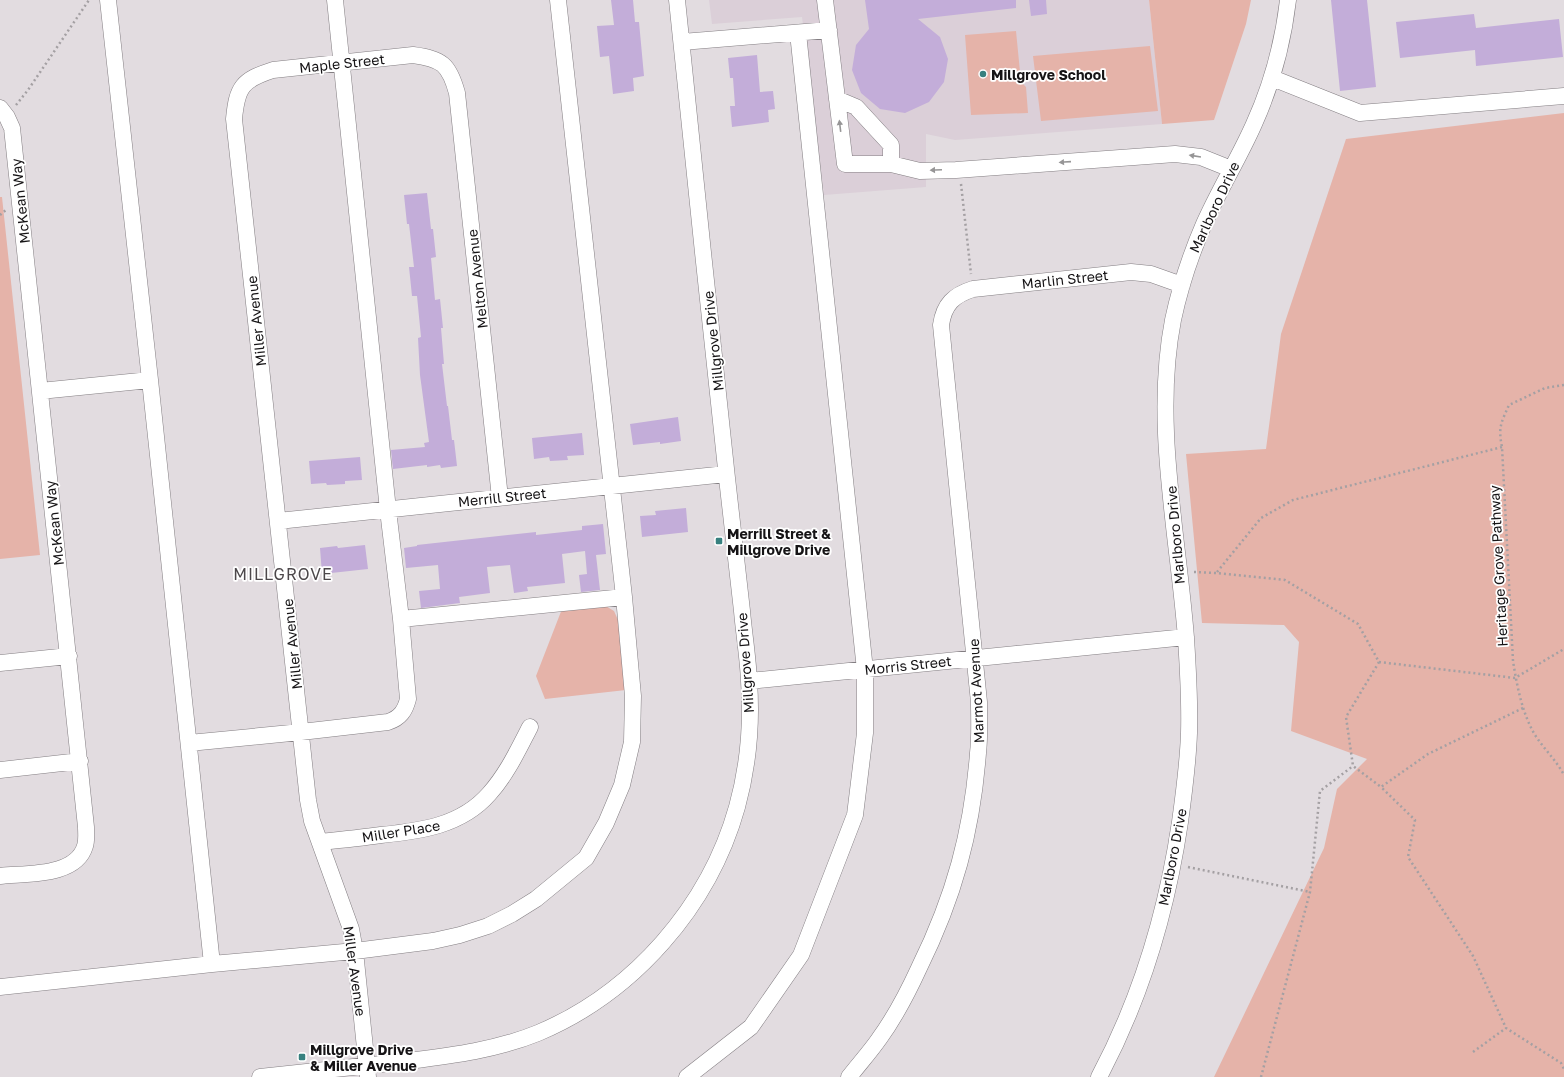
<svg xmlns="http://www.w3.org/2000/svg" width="1564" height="1077" font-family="'Golos Text',sans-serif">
<rect width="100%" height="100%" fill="#e2dce0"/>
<path fill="#dbcfd8" d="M709,0H1149L1162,124L955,140L926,134V187L824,195L802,17L712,24Z"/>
<path fill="#e5b3a9" d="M1149,0H1251L1246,24L1214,120L1162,124Z
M1016,31L1021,82L1026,87L1028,113L971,115L965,35Z
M1150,46L1158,111L1041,121L1033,56Z
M1564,113V1077H1214L1324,848L1337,789L1367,759L1291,731L1299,642L1284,625L1202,623L1186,454L1266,449L1281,334L1346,139Z
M0,197H2L40,555L0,559Z
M604,605L614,611L618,620L626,690L545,699L536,676L562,609Z"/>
<path fill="#c3add9" d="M611,0H633L635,22H639L644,76L633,78L634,91L613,94L609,56L600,57L597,26L614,25Z
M865,0H1016V8L918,19L940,37L948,59L944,82L929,102L905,113L880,109L861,93L852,70L856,45L869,29Z
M1029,0H1046L1047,14L1031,16Z
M1331,0H1367L1376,87L1340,91Z
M1474,14L1476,28L1559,19L1563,57L1476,66L1475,50L1400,58L1396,22Z
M757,55L760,92L773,91L775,109L768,110L769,122L732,127L730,106H735L733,78H730L728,58Z
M427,193L431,229H433L436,257L431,258L435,300L440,299L443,328H441L444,364H442L447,406H448L452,440H454L457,466L441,468L440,465L427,467V465L393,469L391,450L425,447L424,443L429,442L420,375L418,338L421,337L417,296H412L409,267H414L409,224H407L404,195Z
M678,417L681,441L660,444V442L633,445L630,424Z
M582,433L584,455L567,456L568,460L550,461L549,457L534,459L532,438Z
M360,457L362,480L345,481V484L327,485L326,483L311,484L309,461Z
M686,508L688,532L642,537L640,516L656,515L655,511Z
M603,524L606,554L596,555L600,590L581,592L579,575L587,574L585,551L562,554L565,583L527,587L528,591L514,593L510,565L487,567L490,593L459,597L460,603L421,608L419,591L440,589L438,565L406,568L404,548L417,546V545L536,532V535L582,530V526Z
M365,545L368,569L322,574L320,548L337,546L338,548Z"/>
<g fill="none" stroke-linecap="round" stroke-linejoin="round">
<defs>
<path id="minor" d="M108,0L150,380L212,964
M825,0L845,164H891L920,171L956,170L1175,154L1201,157L1231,169
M682,42L829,30
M1272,78L1360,113L1564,96
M837,99L856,107L891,145V164
M0,108L7,117L12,128L86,827C86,833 87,840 85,846C76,877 26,873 0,876
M40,391L150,380
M278,521L726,474
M401,619L624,597
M0,663L69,656
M749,681L1186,637
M189,743L301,732L388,722C400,718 405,711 408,699L401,619L388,510L335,0
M0,770L80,761
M320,842C340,840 360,838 381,835C420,831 461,826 489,794C507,774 518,750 530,727
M0,987L212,964L355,951L433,941L460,935L488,926L512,914L536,899L586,858L606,823L622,785L632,742L633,696L624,597L558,0
M260,1077C306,1072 353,1067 400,1062C447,1056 494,1051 538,1033C633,993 709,907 737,807C748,767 752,723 749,681C748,658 744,634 742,611C737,567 732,522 727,478C709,319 694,159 677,0
M368,1077L355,951L351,929L312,821L308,800L234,119C237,87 242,80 273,70L413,55C442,59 449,64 457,93L500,498
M687,1077L751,1027L801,955L855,815L865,733V670L798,33
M849,1077C859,1064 870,1052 879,1039C895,1017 908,992 919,968C954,897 972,832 978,753C980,736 979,719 979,702L941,325C944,304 954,295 973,289L1131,272L1151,274L1182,285
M1099,1077C1141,998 1167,910 1180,822C1184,793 1188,763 1189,733C1190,701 1188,669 1186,638C1178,534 1153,423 1173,320C1180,287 1191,254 1204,224C1219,190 1239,158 1254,124C1272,84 1283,43 1288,0"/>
</defs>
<use href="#minor" stroke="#837e82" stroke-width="17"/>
<path stroke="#a4a0a3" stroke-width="2.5" stroke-dasharray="2 3" stroke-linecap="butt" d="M16,105L28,90L89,0
M961,184L971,274
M0,215L6,210
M1564,385L1545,388L1509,405C1501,423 1498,427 1502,447L1513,661C1517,686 1522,713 1535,735C1544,749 1556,760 1564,775
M1194,572L1216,573L1285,580L1358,624L1379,662L1515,678L1564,649
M1217,572L1261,518L1293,500L1502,447
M1379,662L1346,717L1353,766L1381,787
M1523,708L1428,754L1381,787L1415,820L1408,857L1473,956L1506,1028L1561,1063L1564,1069
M1188,867L1310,892
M1473,1052L1506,1028
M1261,1077L1310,892L1320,791L1353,766"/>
<use href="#minor" stroke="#fff" stroke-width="16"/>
</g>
<defs><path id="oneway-solid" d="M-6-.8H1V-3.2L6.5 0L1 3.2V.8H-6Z"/></defs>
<g fill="#969596">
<use href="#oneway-solid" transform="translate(840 126) rotate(-97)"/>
<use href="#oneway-solid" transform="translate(1195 156) rotate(-171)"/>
<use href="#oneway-solid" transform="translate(1065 162) rotate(176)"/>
<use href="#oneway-solid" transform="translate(936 170) rotate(178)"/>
</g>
<g fill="#37807f" stroke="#fff" stroke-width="1.5">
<circle cx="983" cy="74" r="4"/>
<rect x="715" y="537" width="8" height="8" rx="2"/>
<rect x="298" y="1053" width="8" height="8" rx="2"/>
</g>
<g text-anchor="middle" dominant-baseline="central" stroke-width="3.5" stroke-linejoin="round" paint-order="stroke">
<g font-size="14" fill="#161416" stroke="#fff">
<text transform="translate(342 63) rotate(-6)">Maple Street</text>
<text transform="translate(20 201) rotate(-96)">McKean Way</text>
<text transform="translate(1214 207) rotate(-65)">Marlboro Drive</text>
<text transform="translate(477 279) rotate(-96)">Melton Avenue</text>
<text transform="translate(1065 279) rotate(-6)">Marlin Street</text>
<text transform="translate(256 321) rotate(-96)">Miller Avenue</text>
<text transform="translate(713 341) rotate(-96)">Millgrove Drive</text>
<text transform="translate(502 497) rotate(-6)">Merrill Street</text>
<text transform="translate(54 523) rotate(-96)">McKean Way</text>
<text transform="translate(1175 535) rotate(-95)">Marlboro Drive</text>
<text transform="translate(1498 566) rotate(-93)">Heritage Grove Pathway</text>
<text transform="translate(292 644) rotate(-96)">Miller Avenue</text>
<text transform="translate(745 663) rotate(-94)">Millgrove Drive</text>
<text transform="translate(908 665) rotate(-6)">Morris Street</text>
<text transform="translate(976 691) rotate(-93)">Marmot Avenue</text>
<text transform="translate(401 831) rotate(-9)">Miller Place</text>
<text transform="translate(1172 857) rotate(-79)">Marlboro Drive</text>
<text transform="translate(355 971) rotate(82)">Miller Avenue</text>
</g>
<g font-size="14" font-weight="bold" fill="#161416" stroke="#fff" text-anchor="start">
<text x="991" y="74">Millgrove School</text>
<text x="727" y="533">Merrill Street &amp;<tspan x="727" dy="16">Millgrove Drive</tspan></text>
<text x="310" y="1049">Millgrove Drive<tspan x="310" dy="16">&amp; Miller Avenue</tspan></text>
</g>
<g font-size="16" letter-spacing="1" fill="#4c474a" stroke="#fff">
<text x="283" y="574">MILLGROVE</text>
</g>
</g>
</svg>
